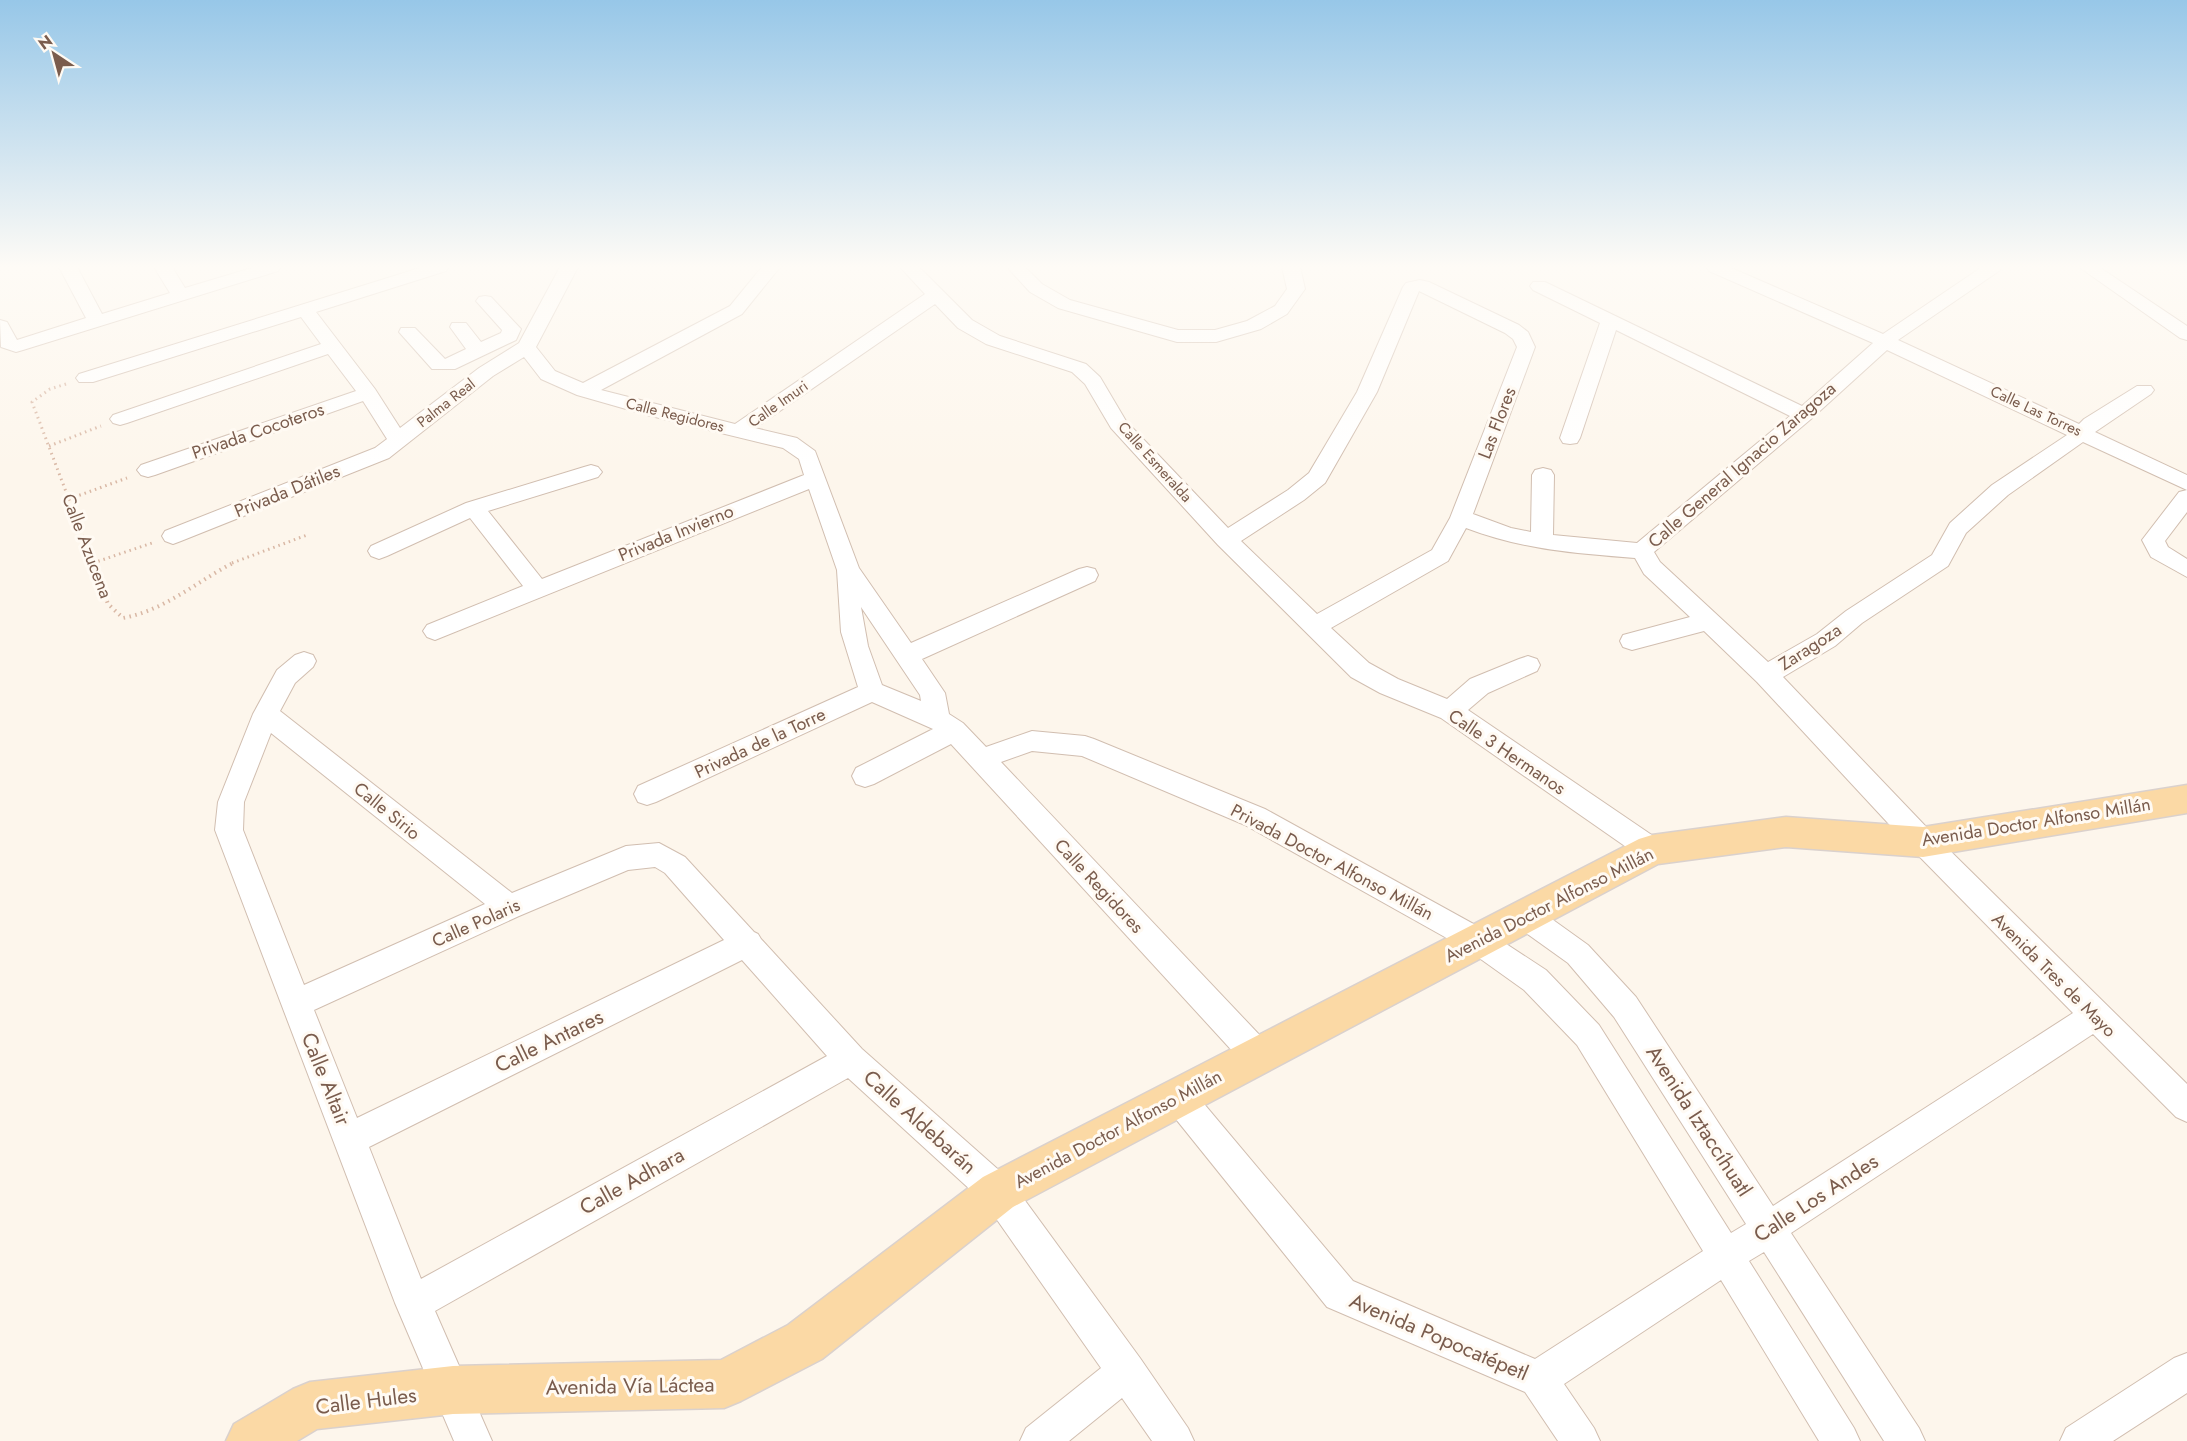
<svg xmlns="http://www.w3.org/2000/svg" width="2187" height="1441" font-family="Jost,sans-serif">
<rect width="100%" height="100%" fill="#fdf6ec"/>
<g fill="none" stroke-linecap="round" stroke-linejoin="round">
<defs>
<path id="minor" d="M59,267H77L102,314L170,293L154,267H172L185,288L255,267H281L278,271L23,350L16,352L1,347L0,320L7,322L17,340L86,318Z
M423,267H449L446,271L316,312L375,389L400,428L479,368L519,343L560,267H578L536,347L555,371L583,383L730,306L762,267H780L742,314L601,390L735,424L925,294L900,267H919L972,320L1000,336L1086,364L1100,377L1126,421L1228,528L1288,490L1309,473L1357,392L1403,287L1406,283L1420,280L1429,282L1519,325L1528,332L1535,347L1473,514L1511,528L1531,532L1532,475L1535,470L1543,468L1551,470L1554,475L1553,535L1637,543L1790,416L1616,330L1580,438L1577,443L1570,444L1563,443L1560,438L1600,323L1533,290L1530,286L1533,282H1545L1802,406L1873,343L1709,271L1706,267H1729L1883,334L1982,267H2002L1999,271L1898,340L2079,424L2084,419L2137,386H2151L2154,390L2151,394L2095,432L2187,475V512L2165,541L2168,547L2187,559V577L2151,557L2142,540L2179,492L2187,490L2083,442L2008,495L1966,533L1948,566L1862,623L1835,646L1783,677L1933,834L2187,1084V1122L2176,1117L2093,1034L1791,1233L1919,1428L1925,1441H1884L1764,1252L1749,1261L1854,1428L1860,1441H1819L1721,1280L1564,1384L1594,1428L1600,1441H1558L1525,1392L1327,1307L1167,1108L1162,1097L1167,1086L1178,1081L1189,1086L1353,1281L1535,1359L1703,1251L1577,1045L1524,990L1468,950L1245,825L1082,756L1032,751L1001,762L1269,1045L1274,1056L1269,1067L1258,1071L1247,1067L951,744L874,784L865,787L856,784L852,776L856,768L933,729L872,702L656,802L647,805L638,802L634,794L638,786L858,687L841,632L837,570L809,489L435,640L427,637L423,631L427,625L523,586L470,518L387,556L379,559L371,556L368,551L371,546L466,503L584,467L591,465L598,467L602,472L598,477L488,511L542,579L804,475L799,459L783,448L647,415L577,395L541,379L524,357L493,376L389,458L181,541L173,544L165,541L162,536L165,531L375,448L387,439L363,401L155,475L148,477L141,475L137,470L141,465L356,391L328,354L127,423L120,425L113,423L110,419L113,415L321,344L301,317L93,382H79L76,378L79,374ZM1419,291L1505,333L1513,339L1517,347L1450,518L1432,550L1317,614L1241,541L1304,500L1325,483L1377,392ZM935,304L958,328L986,344L1072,372L1085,384L1111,428L1218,545L1351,677L1380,693L1441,718L1642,858L1652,862L1662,858L1666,850L1662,842L1468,710L1488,693L1537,671L1540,665L1537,659L1528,656L1519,659L1470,679L1447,699L1398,679L1369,663L1331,628L1448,561L1466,528C1524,550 1574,553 1635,558L1644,574L1690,617L1623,635L1620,641L1623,647L1632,650L1704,631L1757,682L1913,850L2073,1013L1773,1206L1636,997L1588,945L1535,907L1525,903L1515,907L1511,916L1515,925L1568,963L1614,1017L1746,1224L1731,1233L1599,1025L1546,970L1488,932L1265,809L1094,739L1085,736L1032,731L986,747L963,723L949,714L945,693L922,659L1095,581L1098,575L1095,569L1087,567L1079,569L911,643L859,568L815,451L797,438L755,428ZM1887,350L2067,435L1992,485L1950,523L1932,555L1846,611L1817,634L1768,662L1660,562L1654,552L1811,419ZM861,607L920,695L921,701L882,685L868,646Z
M1007,267H1025L1042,284L1070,300L1178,330H1215L1247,321L1275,306L1287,289L1282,267H1300L1305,289L1287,314L1261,329L1216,342H1177L1058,308L1030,292Z
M2079,267H2099L2187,326V340L2180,338Z
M485,296L491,297L521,329L516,340L455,369H432L399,332L401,328H415L445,359L466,349L450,327L452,323H466L481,342L501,333L502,330L476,301L479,297Z
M304,652L313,655L316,661L313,667L295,683L280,711L512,893L626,846L659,843L685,857L754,932L758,934L761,939L862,1049L1010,1180L1140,1358L1188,1428L1194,1441H1152L1122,1398L1069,1441H1020L1026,1428L1101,1368L986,1204L848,1078L435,1311L492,1441H454L395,1303L215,830L218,802L253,714L277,670L295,655ZM271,733L485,904L304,985L243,830L244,802ZM655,867L665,873L724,940L357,1118L314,1010L519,916L628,870ZM742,960L827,1056L421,1279L369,1147Z
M2187,1353V1393L2113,1441H2060L2066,1428L2174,1358Z"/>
<path id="major" d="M2187,785V813L1923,857L1786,847L1658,864L1013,1207L822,1359L741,1401L724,1408L453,1414L317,1429L297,1441H226L234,1424L293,1389L310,1382L453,1366L721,1360L788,1325L983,1177L1639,839L1652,835L1786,817L1923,827Z"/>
</defs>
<use href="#minor" stroke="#d1beb0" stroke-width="2"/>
<use href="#major" stroke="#dad1cd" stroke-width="3"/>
<path stroke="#d9b8a5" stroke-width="3" stroke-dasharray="1.5 4" stroke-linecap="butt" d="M66,384L50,389L32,402L93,563
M49,446L101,426
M69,499L127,478
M93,563L152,543
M232,563L307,535"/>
<path stroke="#d9b8a5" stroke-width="4" stroke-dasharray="1.5 4.5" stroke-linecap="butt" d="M92,562L108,604L123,618C166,610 197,581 235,562
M93,563L96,562"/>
<use href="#minor" fill="#fff" fill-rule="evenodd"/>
<use href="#major" fill="#fbd9a5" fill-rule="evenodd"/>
</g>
<linearGradient id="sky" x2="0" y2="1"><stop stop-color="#97c7e8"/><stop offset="0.57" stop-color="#fefbf6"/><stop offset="1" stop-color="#fefbf6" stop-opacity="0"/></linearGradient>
<rect width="2187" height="468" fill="url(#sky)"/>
<g text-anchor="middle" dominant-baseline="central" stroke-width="6" stroke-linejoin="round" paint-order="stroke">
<g font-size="15" fill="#7a5c4d" stroke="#fffaf3">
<text transform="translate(446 403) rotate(-38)">Palma Real</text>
<text transform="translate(778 404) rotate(-35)">Calle Imuri</text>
<text transform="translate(2036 411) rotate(25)">Calle Las Torres</text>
<text transform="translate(675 415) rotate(14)">Calle Regidores</text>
<text transform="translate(1155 462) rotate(48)">Calle Esmeralda</text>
</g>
<g font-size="18" fill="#7a5c4d" stroke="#fffaf3">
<text transform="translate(1497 423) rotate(-69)">Las Flores</text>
<text transform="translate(258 431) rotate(-19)">Privada Cocoteros</text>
<text transform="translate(1742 465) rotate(-41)">Calle General Ignacio Zaragoza</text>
<text transform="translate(287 491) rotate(-22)">Privada Dátiles</text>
<text transform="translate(676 533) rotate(-22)">Privada Invierno</text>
<text transform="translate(87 546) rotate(69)">Calle Azucena</text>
<text transform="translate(1810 647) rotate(-33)">Zaragoza</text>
<text transform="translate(760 743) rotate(-25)">Privada de la Torre</text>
<text transform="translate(1507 752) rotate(34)">Calle 3 Hermanos</text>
<text transform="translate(387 811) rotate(39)">Calle Sirio</text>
<text transform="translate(2036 822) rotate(-9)">Avenida Doctor Alfonso Millán</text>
<text transform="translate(1332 862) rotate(28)">Privada Doctor Alfonso Millán</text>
<text transform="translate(1099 886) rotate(47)">Calle Regidores</text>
<text transform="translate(1549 905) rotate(-27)">Avenida Doctor Alfonso Millán</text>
<text transform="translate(476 923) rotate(-24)">Calle Polaris</text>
<text transform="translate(2054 975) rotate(45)">Avenida Tres de Mayo</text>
<text transform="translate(1118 1129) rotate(-28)">Avenida Doctor Alfonso Millán</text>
</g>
<g font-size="21" fill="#7a5c4d" stroke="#fffaf3">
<text transform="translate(549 1041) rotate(-26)">Calle Antares</text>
<text transform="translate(326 1079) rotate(68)">Calle Altair</text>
<text transform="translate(1699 1121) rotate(57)">Avenida Iztaccíhuatl</text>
<text transform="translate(920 1122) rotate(42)">Calle Aldebarán</text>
<text transform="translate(632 1181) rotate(-29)">Calle Adhara</text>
<text transform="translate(1816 1198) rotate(-33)">Calle Los Andes</text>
<text transform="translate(1439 1337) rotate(23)">Avenida Popocatépetl</text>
<text transform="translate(630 1386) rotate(-1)">Avenida Vía Láctea</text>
<text transform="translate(366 1401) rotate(-7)">Calle Hules</text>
</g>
</g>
<g transform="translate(54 54) rotate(324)" stroke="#fffaf3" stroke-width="4.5" paint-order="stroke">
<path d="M0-4.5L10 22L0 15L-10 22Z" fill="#7a5c4d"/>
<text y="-9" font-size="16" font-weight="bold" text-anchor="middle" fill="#7a5c4d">N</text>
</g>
</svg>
